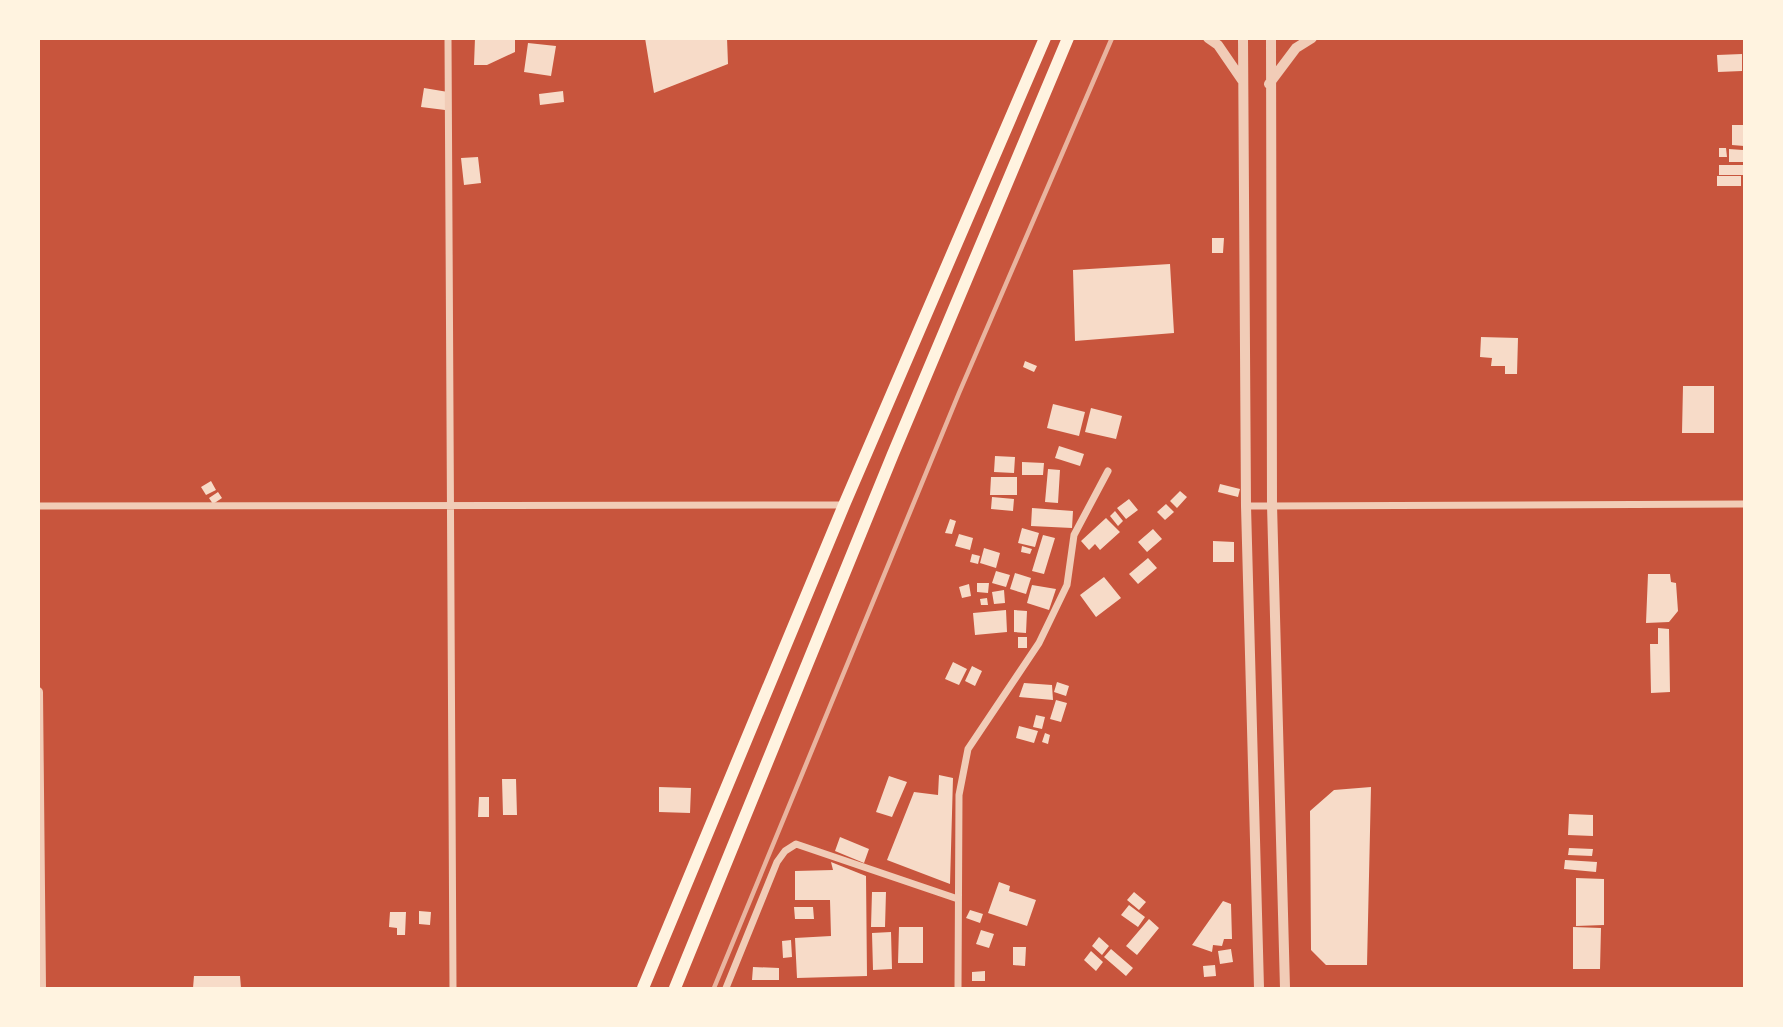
<svg xmlns="http://www.w3.org/2000/svg" width="1783" height="1027" font-family="Commissioner,sans-serif">
<rect width="100%" height="100%" fill="#c8553d"/>
<path fill="#f7dbc8" d="M475,38H515V52L487,65H474Z
M645,38H727L728,64L654,93Z
M528,43L556,46L551,76L524,72Z
M1742,54V71L1718,72L1717,55Z
M424,88L448,92L445,110L421,107Z
M563,91L564,102L540,105L539,94Z
M1732,125H1744V146L1732,145Z
M1719,148H1726L1727,157H1719Z
M1729,149L1743,150V162H1729Z
M478,157L481,183L464,185L461,158Z
M1719,165H1743V175H1719Z
M1717,176H1741V186H1717Z
M1212,238H1224L1223,253H1212Z
M1170,264L1174,333L1075,341L1073,270Z
M1481,337L1518,338L1517,374H1505V366H1491L1492,358L1480,357Z
M1025,361L1037,366L1034,372L1023,367Z
M1683,386H1714V433H1682Z
M1053,404L1085,412L1079,436L1047,428Z
M1091,408L1122,416L1116,439L1085,432Z
M1059,446L1084,454L1080,466L1055,458Z
M995,456L1015,457L1014,473L994,472Z
M1022,462L1044,463L1043,475H1022Z
M1048,469L1060,470L1058,503L1045,502Z
M991,477H1017V495H990Z
M211,481L216,490L206,495L201,487Z
M1220,484L1240,489L1238,497L1218,492Z
M1180,491L1187,497L1177,508L1170,501Z
M218,492L222,498L213,504L209,498Z
M992,497L1014,499L1013,511L991,509Z
M1129,499L1138,510L1126,519L1117,508Z
M1166,504L1174,512L1165,520L1157,512Z
M1032,508L1073,511L1072,528L1031,526Z
M1115,511L1123,521L1118,526L1110,516Z
M1106,518L1120,532L1100,550L1095,544L1089,550L1081,541Z
M950,519L956,521L952,534L945,533Z
M1022,528L1039,533L1035,547L1018,543Z
M1153,529L1162,539L1147,552L1138,542Z
M959,534L973,538L970,550L955,546Z
M1043,535L1055,538L1044,574L1032,571Z
M1213,541L1234,542V562H1213Z
M1022,546L1032,549L1030,554L1021,552Z
M984,548L1000,553L996,568L980,563Z
M972,554L980,556L978,564L970,562Z
M1148,558L1157,568L1138,584L1129,574Z
M996,571L1010,575L1006,587L992,583Z
M1015,573L1031,578L1026,594L1010,589Z
M1648,574H1670L1671,582L1676,583L1678,611L1669,622L1646,623Z
M1104,577L1121,598L1096,617L1080,595Z
M977,583H989L988,593L977,592Z
M969,584L971,596L962,598L959,587Z
M1032,585L1056,589L1049,610L1027,603Z
M1004,590L1005,603L994,604L992,592Z
M987,598L988,605H981L980,599Z
M1006,610L1007,632L975,635L973,613Z
M1014,610L1027,611L1026,633L1014,632Z
M1658,628L1669,629L1670,692L1651,693L1650,644H1658Z
M1018,637H1027V648H1018Z
M953,662L967,669L959,685L945,679Z
M972,666L982,671L975,686L965,681Z
M1057,682L1069,686L1066,696L1054,692Z
M1024,683L1052,685L1053,700L1019,697Z
M1056,700L1067,703L1061,722L1050,719Z
M1036,715L1045,717L1042,729L1033,727Z
M1019,726L1038,731L1034,743L1016,738Z
M1045,733L1050,735L1048,744L1042,742Z
M939,775L953,778L950,884L887,860L914,792L938,795Z
M889,776L907,782L892,817L876,812Z
M502,779H516L517,815H503Z
M659,787L691,788L690,813L659,812Z
M1371,787L1367,965H1326L1311,950L1310,811L1334,790Z
M479,797H489V817H478Z
M1569,814L1593,815V836L1568,835Z
M840,837L869,849L864,863L835,851Z
M1569,848L1593,849L1592,856L1568,855Z
M1565,860L1597,862L1596,872L1564,869Z
M831,862L866,876L867,976L797,978L795,938L831,936L830,900H795V871L833,870Z
M1576,878L1604,879V925L1576,926Z
M999,882L1010,886L1009,891L1036,900L1027,926L988,913Z
M872,892H886L885,927H871Z
M1134,892L1146,902L1139,910L1127,900Z
M1223,901L1231,904L1232,939H1224L1222,946L1213,945L1212,952L1192,945Z
M1129,905L1145,917L1138,927L1121,915Z
M794,907H813L814,919H795Z
M970,910L983,914L980,923L966,918Z
M419,911L431,912L430,925L419,924Z
M390,912H406L405,935H397V928L389,927Z
M1149,919L1159,928L1137,955L1126,946Z
M899,927H923V963H898Z
M1573,927L1601,928L1600,969H1573Z
M981,930L994,934L989,948L976,944Z
M891,932L892,969L873,970L872,933Z
M1099,937L1109,946L1102,955L1092,946Z
M791,940L792,957L783,958L782,941Z
M1013,947H1026L1025,966L1013,965Z
M1111,949L1133,968L1126,976L1104,957Z
M1231,949L1233,962L1220,964L1218,951Z
M1091,951L1103,962L1096,971L1084,960Z
M1215,965L1216,976L1204,977L1203,966Z
M753,967L779,968V980H752Z
M985,971V981H972V972Z
M194,976H240L241,988H193Z"/>
<g fill="none" stroke-linecap="round" stroke-linejoin="round">
<path stroke="#f1ccb7" stroke-width="7" d="M448,38L453,988
M38,506L844,505
M1246,506L1744,504
M726,988L777,862L785,851L796,844L958,899
M958,988L959,795L968,749L1039,643L1067,585L1074,535L1108,471"/>
<path stroke="#f1ccb7" stroke-width="10" d="M1208,38L1218,45L1242,80
M1243,38L1246,506L1259,988
M1271,38L1272,505L1285,988
M1269,84L1296,48L1312,38
M38,692L41,988"/>
<path stroke="#fff3e0" stroke-width="12" d="M643,988L844,505L1045,38
M675,988L893,454L1068,38"/>
<path stroke="#e9b49f" stroke-width="4.5" d="M714,988L959,393L1112,38"/>
</g>
<rect width="1783" height="1027" fill="none" stroke="#fff3e0" stroke-width="80"/>
</svg>
